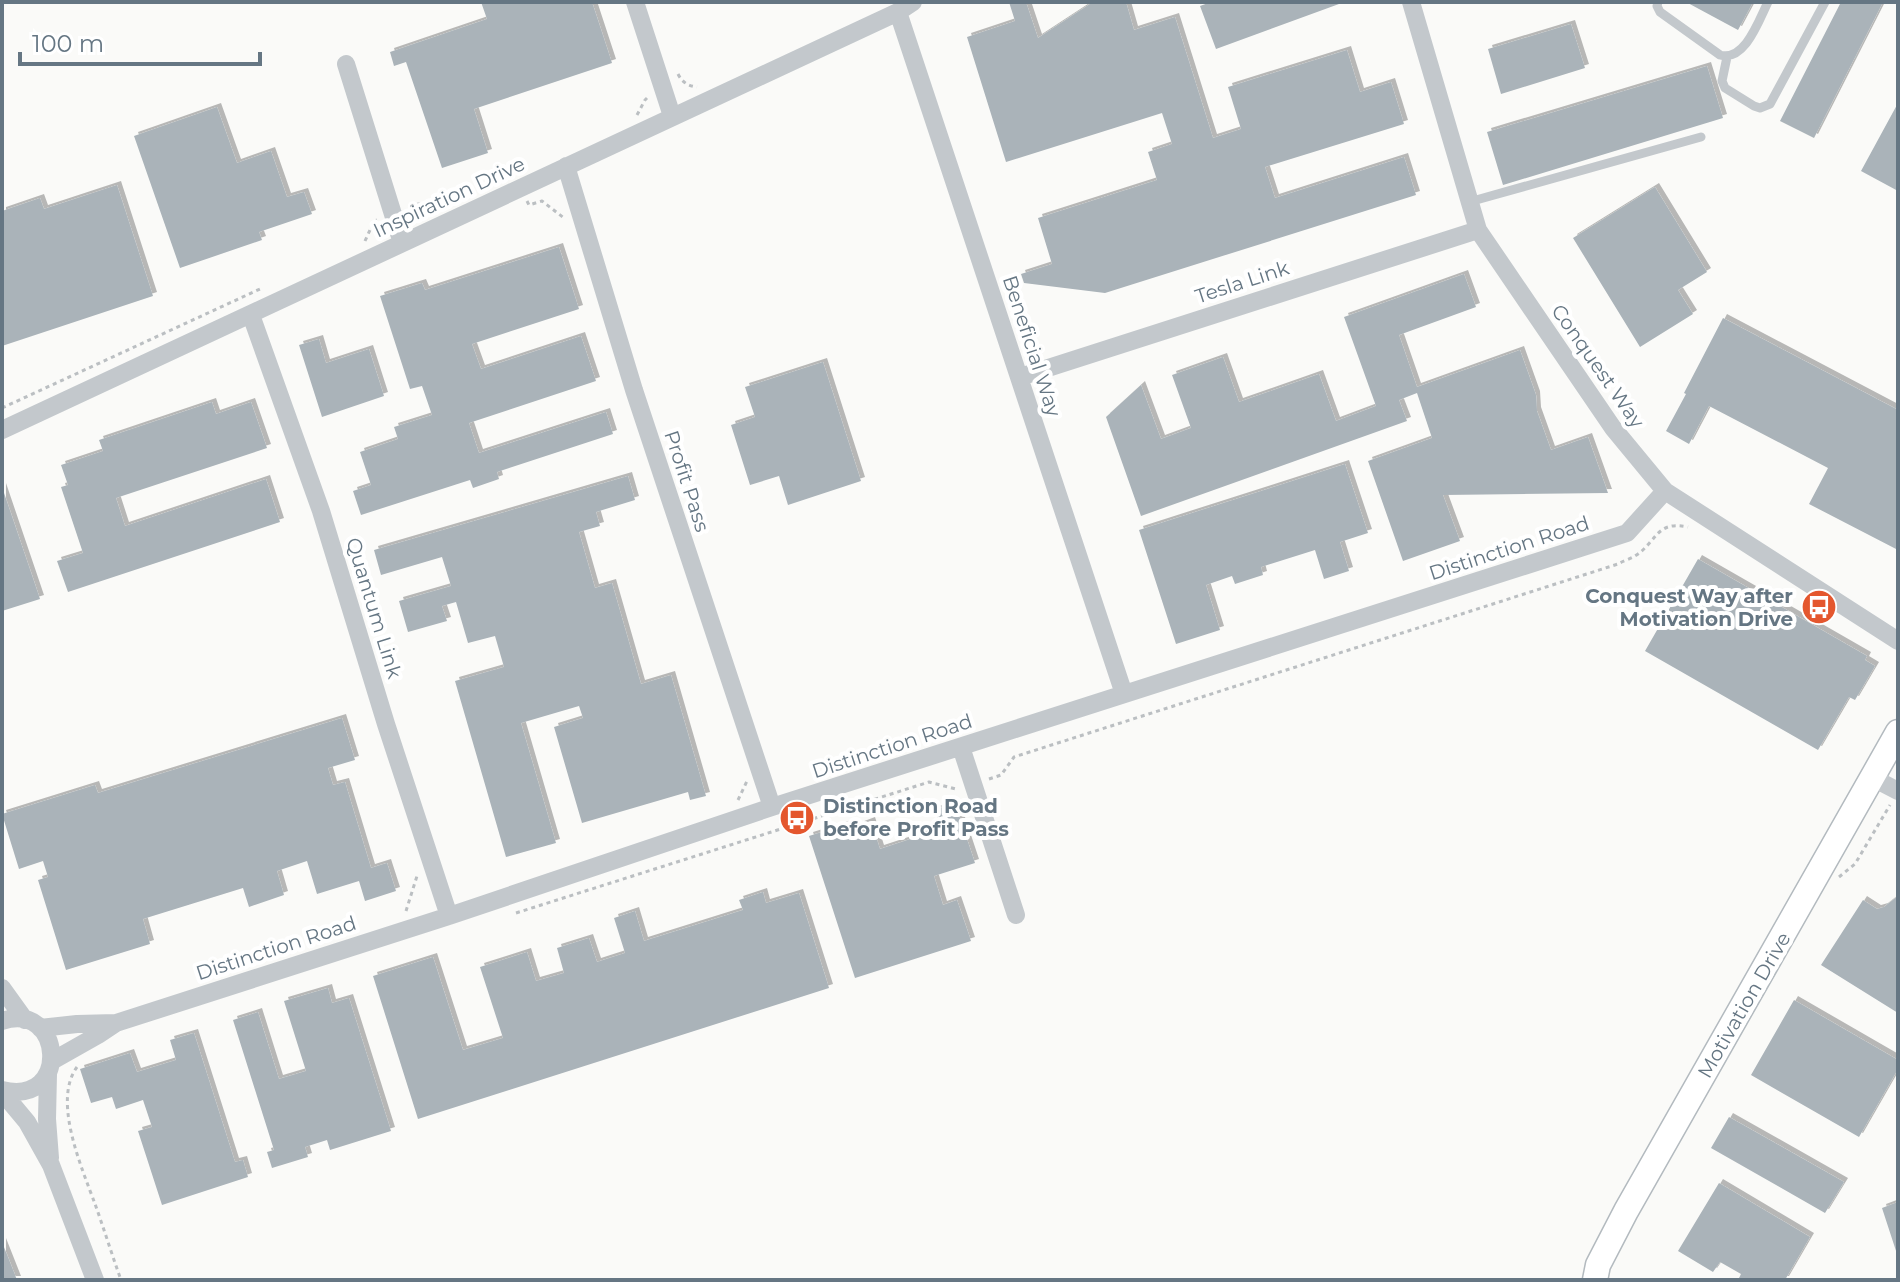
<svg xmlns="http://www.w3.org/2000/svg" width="1900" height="1282" font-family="Montserrat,sans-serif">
<defs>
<filter id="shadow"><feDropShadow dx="4" dy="-4" stdDeviation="0" flood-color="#0004"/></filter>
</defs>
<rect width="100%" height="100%" fill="#fafaf8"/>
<path fill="#aab3b9" filter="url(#shadow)" d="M481,2H592L612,63L474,109L488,153L442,168L406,62L394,66L390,52L487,19Z
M1009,2H1026L1038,38L1093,2H1126L1134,30L1175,17L1213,138L1241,129L1228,87L1347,50L1360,92L1391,82L1404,124L1265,167L1275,198L1404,157L1416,195L1105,293L1024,283L1021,274L1052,264L1038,218L1157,180L1148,152L1172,144L1162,113L1006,162L967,37L1015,21Z
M1211,2H1338L1339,4L1216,49L1200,6Z
M1686,2H1753L1738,30Z
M1841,2H1883L1814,138L1780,121Z
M1571,24L1585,68L1501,94L1488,49Z
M1707,66L1723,118L1503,185L1487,132Z
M1898,103V191L1861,171Z
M217,107L237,163L271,151L287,197L304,192L312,214L259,232L262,240L180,268L134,136Z
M117,185L153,296L2,346V211L40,198L44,209Z
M1655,187L1707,272L1678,290L1693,314L1640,347L1573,238Z
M559,247L579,309L472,344L481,369L581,336L596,381L469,423L479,453L606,412L613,434L497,472L499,479L473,488L470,480L361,515L353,491L371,485L360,452L398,439L394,427L432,415L422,386L410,389L380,296L422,283L425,290Z
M1464,274L1476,307L1399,335L1417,387L1520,350L1536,395L1537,411L1551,450L1588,437L1608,493L1443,495L1460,541L1403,561L1368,461L1432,438L1417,393L1399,400L1407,421L1141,516L1106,417L1141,385L1161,439L1191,428L1172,375L1223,357L1239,402L1319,374L1336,421L1376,406L1344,317Z
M1723,318L1898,410V550L1809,504L1828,468L1709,406L1689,444L1666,431L1686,394L1684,393Z
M319,339L326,363L369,349L384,396L322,417L299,345Z
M823,362L861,481L788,505L779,476L750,485L731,425L755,417L745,387Z
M212,402L216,414L251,402L267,448L116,498L125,526L266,479L280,522L68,592L57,561L83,553L61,487L68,485L61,465L103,451L99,440Z
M1345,464L1368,533L1340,542L1349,571L1324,579L1315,550L1261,567L1263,575L1235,584L1232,576L1206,585L1220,630L1176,644L1139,530Z
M628,476L635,500L596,512L600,526L579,532L595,588L612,583L641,684L671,675L706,796L690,800L688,792L582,823L554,727L583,718L579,706L521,723L556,843L506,857L455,681L504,667L495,636L468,643L456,602L442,606L447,621L408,632L399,601L451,586L442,557L381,575L374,550Z
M2,487L40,599L2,611Z
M1698,559L1867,656L1865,660L1875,666L1855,700L1849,697L1818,750L1645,651Z
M342,718L355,760L328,768L333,785L345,782L371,868L387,863L396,891L365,901L359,881L317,894L307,861L277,871L284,895L249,907L243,888L143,919L150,944L66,970L38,880L48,877L43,861L19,869L2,814L95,785L98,793Z
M955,803L975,863L934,876L943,905L957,900L971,941L855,978L809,836L854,822L855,827L871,821L880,849L941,829L935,810Z
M763,892L766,903L799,893L829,988L418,1119L373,976L433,957L463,1050L503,1038L480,967L527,952L536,981L564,973L557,948L589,938L597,962L625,953L614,918L635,911L644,941L743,910L739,900Z
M1898,896V1013L1821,965L1863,900L1877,909L1884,907Z
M328,988L332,1003L349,998L391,1131L330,1150L327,1140L305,1147L308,1157L272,1168L267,1152L274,1150L233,1020L258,1012L279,1079L306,1071L284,1001Z
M1794,1000L1898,1060V1069L1859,1137L1751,1075Z
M194,1033L235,1162L243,1160L248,1177L162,1205L138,1131L152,1127L143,1100L116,1109L112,1097L91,1103L80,1069L130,1053L137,1072L176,1060L170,1040Z
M1729,1117L1844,1182L1825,1213L1711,1148Z
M1719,1183L1810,1237L1785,1280H1738L1741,1274L1720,1262L1713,1272L1678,1251Z
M1898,1202V1254H1897L1882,1208Z
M2,1242L17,1280H2Z"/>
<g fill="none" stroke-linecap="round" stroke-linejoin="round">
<defs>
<path id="secondary" d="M1595,1280L1598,1265L1626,1211L1898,732"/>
</defs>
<use href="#secondary" stroke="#b3babf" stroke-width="27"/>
<path stroke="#bbbfc2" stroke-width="3" stroke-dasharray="4 4" stroke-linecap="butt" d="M678,74C682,82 688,86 697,87
M637,115L645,100L647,98
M527,201L529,205L542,201L564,218
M410,207L416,204L442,205
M365,241L374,221L377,220
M2,408L260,289
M989,779L1001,775L1014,757L1618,564C1623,561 1630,559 1635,556C1657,542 1656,520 1688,527
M738,800L747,781
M1839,877L1855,864L1890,805
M406,911L417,876
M516,913L929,782L956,789
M77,1067C52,1101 82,1168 95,1204C104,1229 112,1255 121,1280"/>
<path stroke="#c3c8cc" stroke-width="9" d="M1658,2L1657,6L1660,12L1720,55C1745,62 1759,20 1768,2
M1727,57L1722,81L1725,88L1754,106L1760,108L1770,104L1825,2
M1469,202L1701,137"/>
<path stroke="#c3c8cc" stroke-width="18" d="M635,2L672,116
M1411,2L1478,230L1613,428L1665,491L1898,641
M898,12L1124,694
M346,64L402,243
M566,166L634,390L772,807
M251,315L321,511L386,724L449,916
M1020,377L1478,230
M2,430L898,12L913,2
M961,747L1016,915
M1873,778L1898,791
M2,988L25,1020
M2,1021C63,1000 72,1107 2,1090
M40,1028L77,1024L116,1023L449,916L772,807L1627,533L1665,491
M52,1061L98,1035L116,1023
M48,1074L47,1119L50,1158
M2,1092L27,1122L51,1165L95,1280"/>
<use href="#secondary" stroke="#fff" stroke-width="24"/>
</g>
<defs>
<symbol id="bus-disc" viewBox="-11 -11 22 22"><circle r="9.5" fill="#e4572e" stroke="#fff"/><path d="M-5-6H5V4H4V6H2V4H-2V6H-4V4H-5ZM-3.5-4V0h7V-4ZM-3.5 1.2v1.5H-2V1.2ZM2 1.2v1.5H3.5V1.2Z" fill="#fff"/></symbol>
</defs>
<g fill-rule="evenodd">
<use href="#bus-disc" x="1799" y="587" width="40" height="40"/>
<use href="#bus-disc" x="777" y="798" width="40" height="40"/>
</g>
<g text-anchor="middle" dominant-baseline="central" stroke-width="8" stroke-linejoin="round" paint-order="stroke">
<g font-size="20" fill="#657683" stroke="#fff">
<text transform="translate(449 197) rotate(-25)">Inspiration Drive</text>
<text transform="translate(1242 282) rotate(-18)">Tesla Link</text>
<text transform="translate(1032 346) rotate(72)">Beneficial Way</text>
<text transform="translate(1598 366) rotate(55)">Conquest Way</text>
<text transform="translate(687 481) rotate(72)">Profit Pass</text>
<text transform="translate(1509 548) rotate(-18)">Distinction Road</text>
<text transform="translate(374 608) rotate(73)">Quantum Link</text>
<text transform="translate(892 746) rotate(-18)">Distinction Road</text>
<text transform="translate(276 948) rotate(-18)">Distinction Road</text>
<text transform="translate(1744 1005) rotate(-60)">Motivation Drive</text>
</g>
<g font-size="20" font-weight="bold" fill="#657683" stroke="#fff" text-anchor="end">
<text x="1793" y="596">Conquest Way after<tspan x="1793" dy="23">Motivation Drive</tspan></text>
<text x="823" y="806" text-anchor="start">Distinction Road<tspan x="823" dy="23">before Profit Pass</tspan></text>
</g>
</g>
<rect width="1900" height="1282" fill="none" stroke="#657683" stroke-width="8"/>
<path d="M20 52v12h240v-12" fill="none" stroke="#657683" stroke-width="4"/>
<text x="32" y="52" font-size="24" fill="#657683" stroke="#ffffff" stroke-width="6" paint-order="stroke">100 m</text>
</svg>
